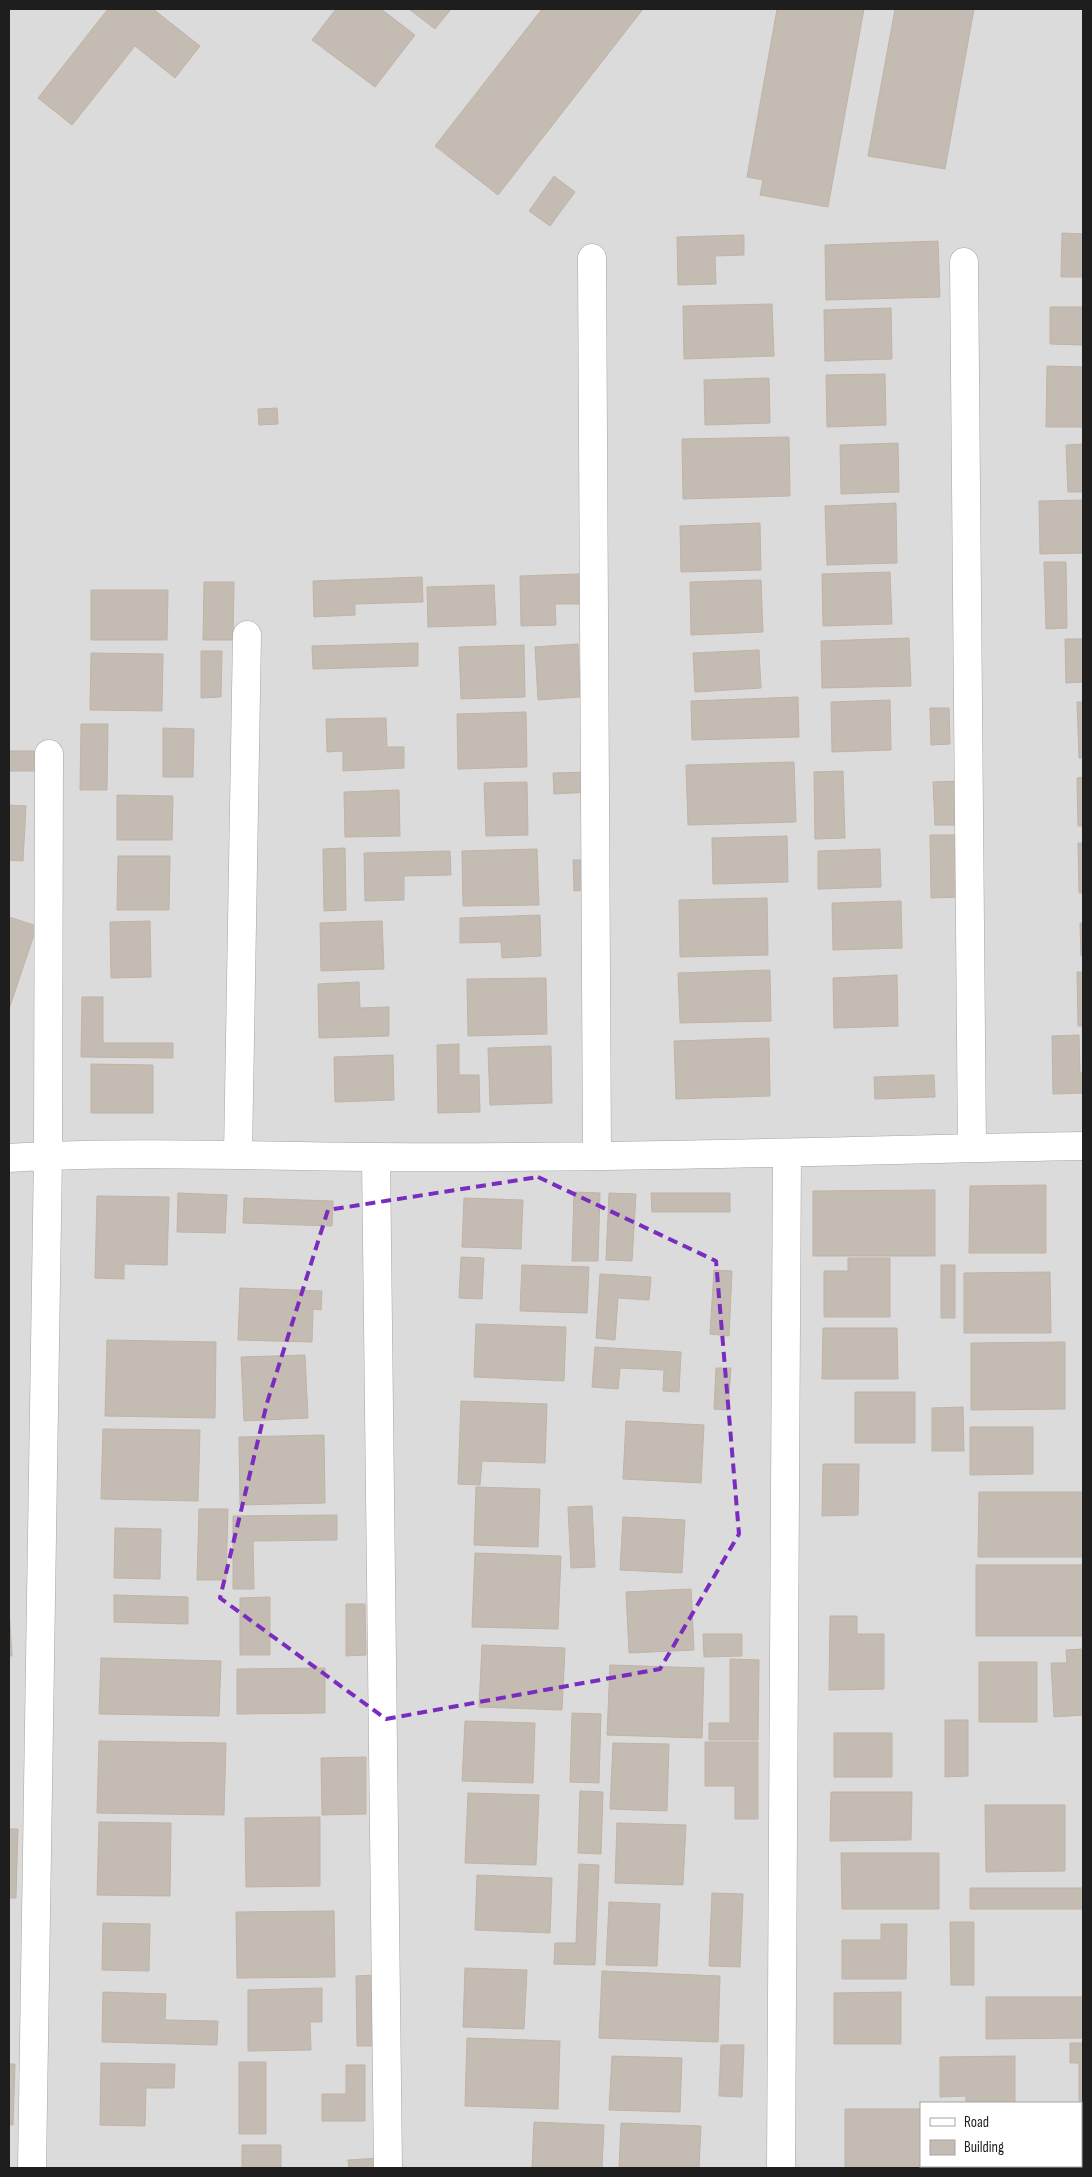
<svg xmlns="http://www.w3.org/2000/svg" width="1092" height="2177" font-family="'Sofia Sans Condensed',sans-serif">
<rect width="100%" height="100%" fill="#efece4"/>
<path fill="#dcdbdb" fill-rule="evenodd" d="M9,9H1083V2168H9ZM921,2103H1081V2166H921Z"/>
<path fill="#c4bbb3" stroke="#c1b3a6" d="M108,9H153L200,46L175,78L135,46L72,125L38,98Z
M336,9H381L415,35L375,87L312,40Z
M409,9H451L435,29Z
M542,9H643L498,195L435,146Z
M777,9H864L828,207L760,195L763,180L747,177Z
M895,9H974L945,169L868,156Z
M554,176L575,192L550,226L529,211Z
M1062,233L1083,234V277H1061Z
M744,235V255L715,256L716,284L678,285L677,237Z
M938,241L940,297L826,300L825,245Z
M772,304L774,356L684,359L683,306Z
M1050,307H1083V345L1050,344Z
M891,308L892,359L825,361L824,310Z
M1047,366L1083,367V427H1046Z
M885,374L886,425L827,427L826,375Z
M769,378L770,423L705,425L704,380Z
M277,408L278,424L259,425L258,409Z
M789,437L790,496L683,499L682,439Z
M898,443L899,492L841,494L840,445Z
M1083,444V492H1068L1066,445Z
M1083,500V553L1040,554L1039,501Z
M896,503L897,563L827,565L825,506Z
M760,523L761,570L681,572L680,526Z
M1044,562H1066L1067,628L1046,629Z
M890,572L892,624L823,626L822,574Z
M579,574V604H555L556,625L521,626L520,576Z
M422,577L423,602L355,604V615L314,617L313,581Z
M761,580L763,632L691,635L690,582Z
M204,582H234L233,640H203Z
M494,585L496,625L428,627L427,587Z
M91,590H168L167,640H91Z
M909,638L911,686L822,688L821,641Z
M1065,639H1083V682L1066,683Z
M418,643V666L313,669L312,646Z
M578,644L580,697L538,700L535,647Z
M524,645L525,697L461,699L459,647Z
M759,650L761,688L695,692L693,653Z
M201,651H222L221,697L201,698Z
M91,653L163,654L162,711L90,710Z
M798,697L799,737L692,740L691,701Z
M890,700L891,750L832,752L831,702Z
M1077,702H1083V758H1079Z
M930,708H949L950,744L931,745Z
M526,712L527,767L458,769L457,714Z
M386,718L387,747H404V768L343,771V751L327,752L326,719Z
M81,724H108L107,790H80Z
M163,728L194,729L193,777H163Z
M9,751H36V771H9Z
M794,762L796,822L688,825L686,765Z
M843,771L845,838L815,839L814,772Z
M590,772V792L554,794L553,773Z
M1083,777V826H1078L1077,778Z
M959,781L960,825H935L933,782Z
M527,782L528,835L486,836L484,783Z
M399,790L400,836L345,837L344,792Z
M117,795L173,796L172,840H117Z
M9,805L26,806L23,861L9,860Z
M930,835H959L961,897L931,898Z
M787,836L788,882L713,884L712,838Z
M1078,843H1083V893H1079Z
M345,848L346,910L324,911L323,849Z
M537,849L539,905L463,906L462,851Z
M880,849L881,887L818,889V851Z
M450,851L451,875L404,876V900L365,901L364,853Z
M118,856H170L169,910H117Z
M573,860H590L591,890L574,891Z
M767,898L768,955L680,957L679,900Z
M901,901L902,948L833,950L832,903Z
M540,915L541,956L502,958L501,942L460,943V918Z
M9,917L37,926L9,1009Z
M150,921L151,977L111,978L110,922Z
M382,921L384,969L321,971L320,923Z
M1080,923H1083V955L1081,956Z
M770,970L771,1021L680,1023L678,973Z
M1077,972H1083V1026H1078Z
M897,975L898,1026L834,1028L833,978Z
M546,978L547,1034L468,1036L467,979Z
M359,982L360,1008L389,1007V1036L319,1038L318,984Z
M82,997H103V1043H173V1058L81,1057Z
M1079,1035L1080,1073H1083V1093L1053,1094L1052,1036Z
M769,1038L770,1096L676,1099L674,1041Z
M459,1044V1075H479L480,1112L438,1113L437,1045Z
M551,1046L552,1103L490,1105L488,1048Z
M393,1055L394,1100L335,1102L334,1057Z
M91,1064L153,1065V1113H91Z
M934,1075L935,1097L875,1099L874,1077Z
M1046,1185V1253H969L970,1186Z
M935,1190V1256H813V1191Z
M574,1192L600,1193L598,1261H572Z
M178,1193L227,1195L225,1233L177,1232Z
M609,1193L636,1194L632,1261L606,1260Z
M651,1193H730V1212H652Z
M97,1196L169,1197L167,1265L124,1264V1279L95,1278Z
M244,1198L333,1201L332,1226L243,1223Z
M464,1198L523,1200L521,1249L462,1247Z
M461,1257L484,1258L482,1299L459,1298Z
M848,1258H890V1317H824V1271H848Z
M522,1265L589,1267L587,1313L520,1311Z
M941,1265H955V1318H941Z
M714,1270L732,1271L729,1336L710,1334Z
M1050,1272L1051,1333H964V1273Z
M600,1274L651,1277L649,1300L618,1298L615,1340L596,1338Z
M240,1288L322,1291L321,1310L313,1309L312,1342L238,1340Z
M476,1324L566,1327L564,1381L474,1377Z
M823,1328H897L898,1379H822Z
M107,1340L216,1342L215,1418L105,1416Z
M1065,1342V1409L971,1410V1343Z
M595,1347L681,1352L679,1392L663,1391L664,1370L620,1368L618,1389L592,1387Z
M305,1355L308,1418L244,1421L241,1357Z
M716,1368H731L728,1410L714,1409Z
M855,1392H915V1443H855Z
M461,1401L547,1404L545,1463L482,1461L480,1485L458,1484Z
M963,1407L964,1451H932V1408Z
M626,1421L704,1425L701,1483L623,1479Z
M970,1427H1033V1474L970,1475Z
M103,1429L200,1430L198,1501L101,1499Z
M324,1435L325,1503L240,1505L239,1437Z
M823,1464H859L858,1515L822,1516Z
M476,1487L540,1489L538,1547L474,1545Z
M979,1492H1083V1557H978Z
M592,1506L595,1567L571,1568L568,1507Z
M199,1509H228L226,1580H197Z
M337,1515V1540L253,1541L254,1589H233V1516Z
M623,1517L685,1520L682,1573L620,1570Z
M115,1528L161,1529L160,1579L114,1578Z
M475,1553L561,1556L558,1629L472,1627Z
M976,1565H1083V1636H976Z
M691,1589L694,1650L629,1653L626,1592Z
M114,1595L188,1597V1624L114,1622Z
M270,1597V1655H240V1598Z
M346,1604H365L366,1655L346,1656Z
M9,1608L12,1656H9Z
M830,1616H857V1634H884V1689L829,1690Z
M703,1634H742V1656L704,1657Z
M482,1645L565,1648L562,1710L479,1707Z
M1083,1649V1715L1054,1717L1051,1663H1067L1066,1650Z
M101,1658L221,1661L219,1716L99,1714Z
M730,1659L759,1660L758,1740H709V1723H730Z
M979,1662H1037V1722H979Z
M610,1665L704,1668L702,1738L607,1735Z
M325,1668V1713L237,1714V1669Z
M572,1713L601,1714L599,1783L570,1782Z
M945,1720H968V1776L945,1777Z
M465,1721L535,1723L533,1783L462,1781Z
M834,1733H892V1777H834Z
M99,1741L226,1743L224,1815L97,1813Z
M705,1742H758V1819H735V1786H705Z
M613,1743L669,1744L667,1811L610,1809Z
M366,1757V1814L322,1815L321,1758Z
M580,1791L603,1792L601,1854L578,1853Z
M831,1792H912L911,1840L830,1841Z
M468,1793L539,1795L536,1865L465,1863Z
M985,1805H1065V1871L986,1872Z
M320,1817V1886L246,1887L245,1818Z
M99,1822L171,1823L170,1896L97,1895Z
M617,1823L686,1825L683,1885L615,1883Z
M9,1829H18L16,1898H9Z
M841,1853H939V1909H842Z
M579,1864L599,1865L595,1965L554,1964L555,1943H576Z
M477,1875L552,1878L550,1933L475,1930Z
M970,1888H1083V1909H970Z
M712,1893L743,1894L740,1967L709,1966Z
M609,1902L660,1904L657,1966L606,1965Z
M334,1911L335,1977L237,1978L236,1912Z
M950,1922H974V1985H951Z
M103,1923L150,1924L149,1971L102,1970Z
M881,1924H907L906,1979H842V1940H881Z
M465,1968L527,1970L524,2029L463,2027Z
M602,1971L720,1976L718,2042L599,2038Z
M374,1975L375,2046H357L356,1976Z
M322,1988V2022H310L311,2050L248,2051V1990Z
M103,1992L166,1994L165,2020L218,2021L217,2045L102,2042Z
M901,1992V2044H834V1993Z
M986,1997H1083V2038L986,2039Z
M467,2038L560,2041L558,2109L465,2106Z
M1070,2043H1083V2101H1079V2063H1070Z
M721,2045H744L742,2097L719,2096Z
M612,2056L682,2058L680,2112L609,2110Z
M1015,2056V2103H966V2096L940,2097V2057Z
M239,2062H266V2134H239Z
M101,2063L175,2064L174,2088H146L145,2126L100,2125Z
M9,2064H15L13,2125H9Z
M346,2065H365V2121H322V2094H346Z
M845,2109H921V2166H970V2168H845Z
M534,2122L604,2125L602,2168H532Z
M621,2123L701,2126L699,2168H619Z
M242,2145H281V2168H242Z
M380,2158L381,2168H349L348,2160Z"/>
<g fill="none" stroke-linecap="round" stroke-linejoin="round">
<defs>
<path id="minor" d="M592,258L597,1155
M964,262L972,1148
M238,1154L247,635
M376,1157L388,2168
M9,1158C131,1151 253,1156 376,1157C612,1159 848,1150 1083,1146
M32,2168L48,1156L49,754
M781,2168L787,1153"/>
</defs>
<use href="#minor" stroke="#a5a5a5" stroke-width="29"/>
<use href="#minor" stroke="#fff" stroke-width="28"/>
</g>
<path fill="none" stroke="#7b2cbf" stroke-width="4" stroke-dasharray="10 6" stroke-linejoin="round" d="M538,1177L716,1261L739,1534L660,1669L386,1719L220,1598L267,1403L328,1210Z"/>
<rect width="1092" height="2177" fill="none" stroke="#1e1e1e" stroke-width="20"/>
<rect x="920" y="2102" width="162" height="65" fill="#ffffff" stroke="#a5a5a5"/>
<rect x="930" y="2118" width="25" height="8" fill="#ffffff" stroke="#a5a5a5"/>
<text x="964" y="2127" font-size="15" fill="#1e1e1e">Road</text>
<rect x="930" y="2140" width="25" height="15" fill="#c4bbb3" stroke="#a5a5a5"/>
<text x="964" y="2152" font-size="15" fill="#1e1e1e">Building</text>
</svg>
